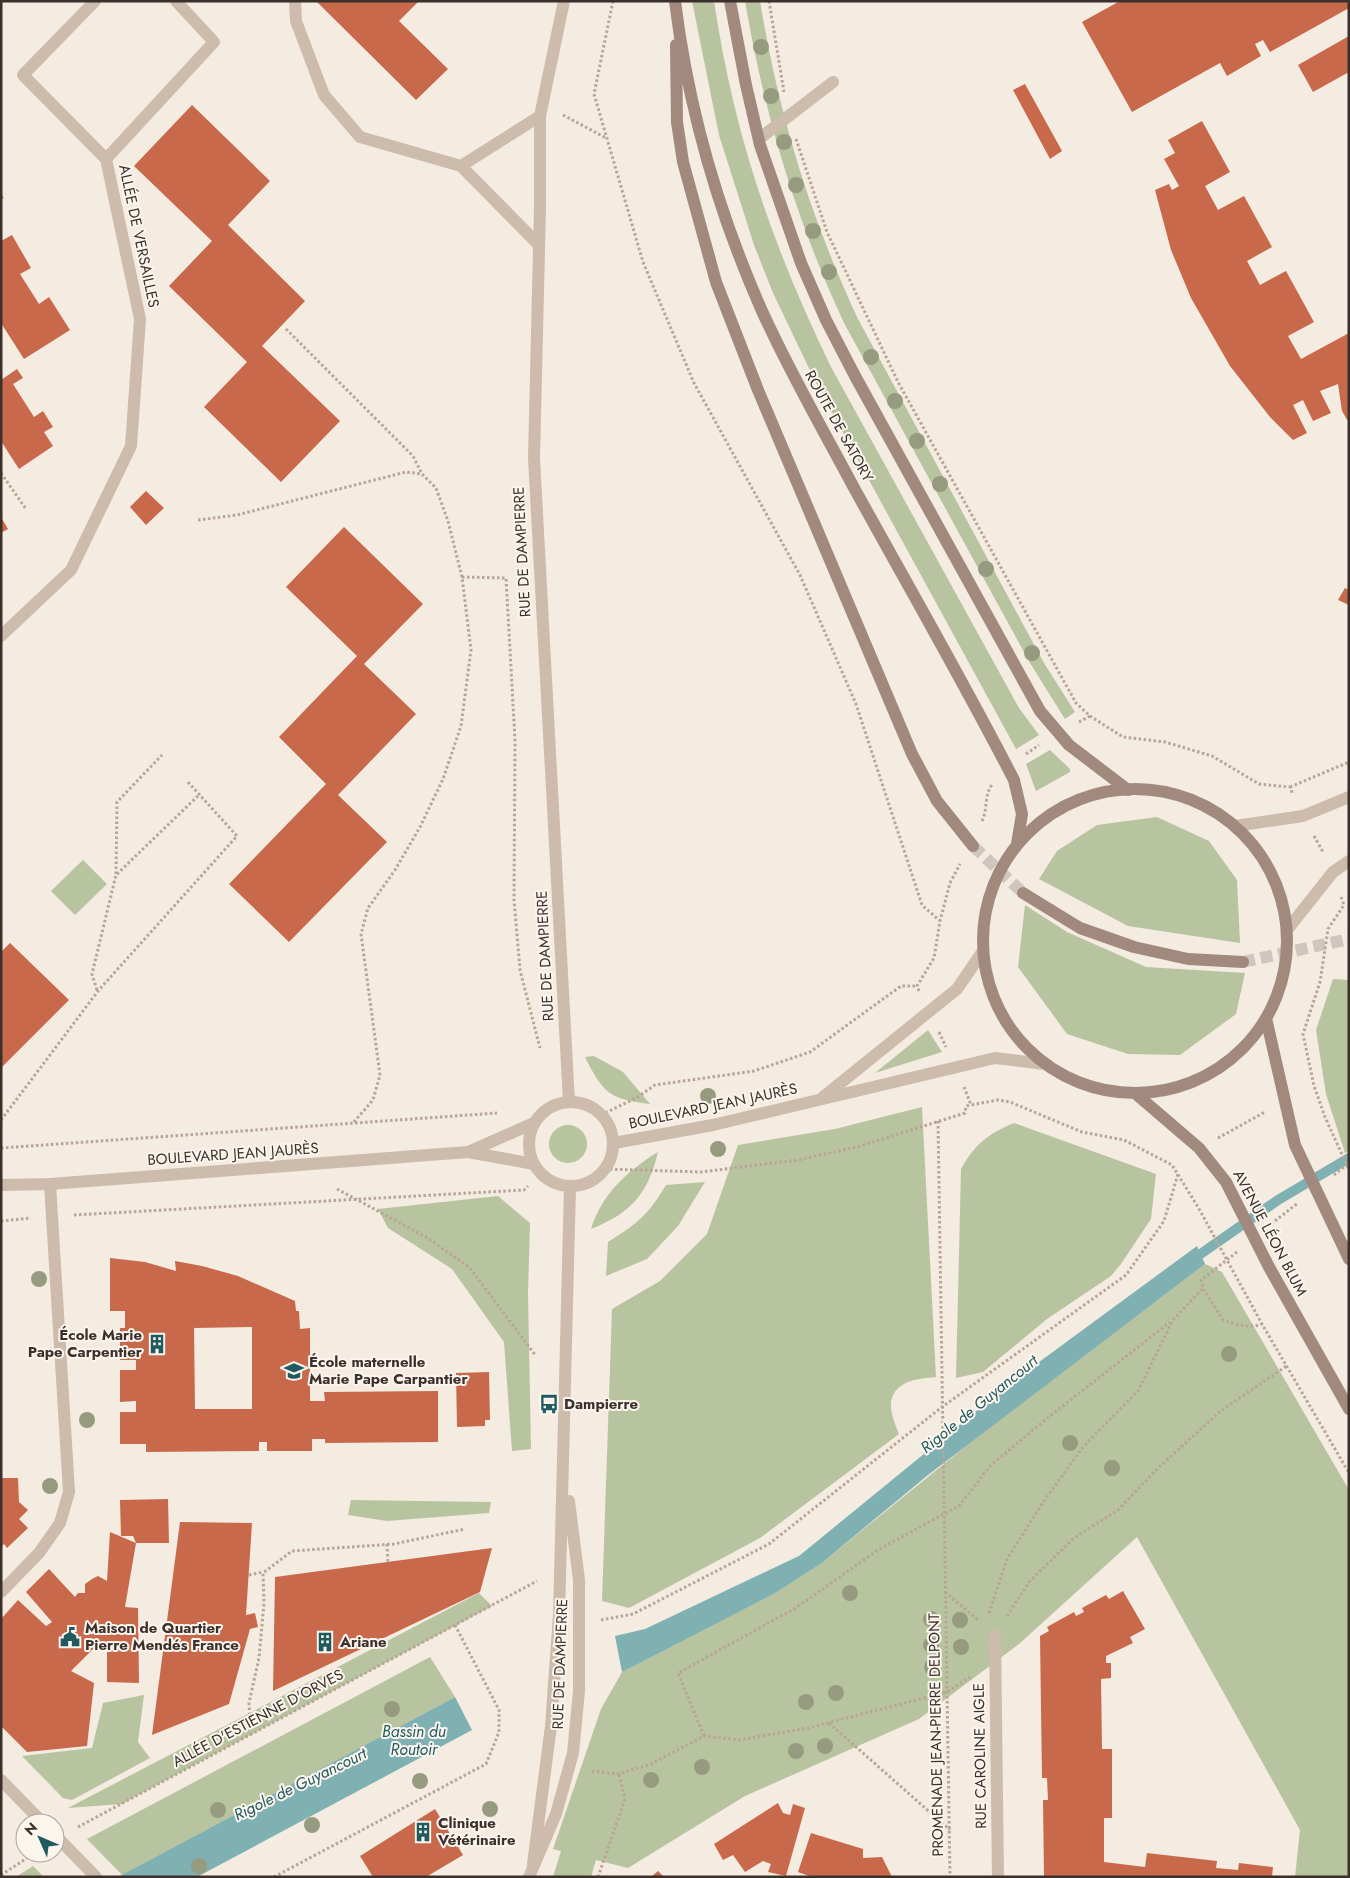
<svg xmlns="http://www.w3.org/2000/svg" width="1350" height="1878" font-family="Jost,sans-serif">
<rect width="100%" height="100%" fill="#f4ebe1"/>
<path fill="#b8c4a0" d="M692,1H714C734,135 772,245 831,367L1019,708L1039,735L1016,749L817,385L773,293L754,245L719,135Z
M745,1H760C778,112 810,217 858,319L1044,663L1075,712L1065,719L1030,663L844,323C796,220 764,113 745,1Z
M1050,750L1070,769V772L1036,791L1026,764Z
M1157,817L1209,841L1237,880L1240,943L1128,926L1039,879L1057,851L1097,825Z
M83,860L107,884L75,915L51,891Z
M1025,905L1067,932L1146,967L1245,973L1236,1014L1180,1055L1128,1054L1067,1034L1018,967Z
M1333,979L1349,980V1151L1345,1153L1326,1094L1316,1030Z
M928,1030L942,1052L875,1073Z
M594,1056L623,1072L650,1104C609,1099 603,1093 585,1057Z
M922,1107L936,1377C927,1378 912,1379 904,1384C883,1396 892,1417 899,1434L760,1538L629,1608L602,1601L612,1309L660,1281L707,1234L738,1145L835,1129Z
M1014,1123L1156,1174L1151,1219L1121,1264L1111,1276L1047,1319L983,1372L956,1378L961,1169C975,1144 988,1134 1014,1123Z
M549 1144a19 19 0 1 1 38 0a19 19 0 1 1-38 0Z
M658,1152C648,1194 631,1213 591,1229C602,1194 627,1171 658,1152Z
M705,1182L678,1226L647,1259L606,1276L608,1242C637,1224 649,1214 666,1185Z
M498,1196L530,1223L528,1294L531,1449L512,1451L504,1342L452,1269L388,1228L378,1209Z
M1205,1264L1222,1272L1349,1490V1877H1295L1300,1830L1137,1537L1019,1644L919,1719L745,1796L628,1868L596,1860L591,1877H553L561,1851L553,1849L601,1709L622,1672L823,1562L987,1429Z
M351,1500L491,1502L489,1513L387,1521L348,1515Z
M479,1593L492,1606L134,1797L122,1804L68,1808Z
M430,1657L455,1697L122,1875L87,1839Z
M144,1695L138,1742L150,1758L72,1800L63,1798L22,1756L92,1748L103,1703Z
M33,1866L44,1877H16Z"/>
<path fill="#7fb0b2" d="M1197,1246L1205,1264L928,1475L823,1562L775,1593L622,1672L615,1636L645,1629L799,1556L1012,1382Z
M455,1697L472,1730L197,1877H118Z"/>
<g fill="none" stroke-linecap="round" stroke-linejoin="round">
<path stroke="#7fb0b2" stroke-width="10" d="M1189,1262L1278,1200L1349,1158"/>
</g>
<path fill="#c8694b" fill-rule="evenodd" d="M316,1H419L399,21L448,69L416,100Z
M1120,1H1349V8L1270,52L1263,40L1255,44L1261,56L1227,76L1220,63L1132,112L1082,22Z
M1349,36V72L1313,92L1298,65Z
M1025,84L1062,151L1050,159L1013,90Z
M192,105L270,181L228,225L305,301L262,346L340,421L281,482L204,407L247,362L169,286L212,241L134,166Z
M1202,121L1230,172L1205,186L1218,210L1244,196L1272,247L1247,261L1260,285L1286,271L1314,322L1288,336L1301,359L1349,333V423L1342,411L1338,384L1320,391L1331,413L1313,421L1303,400L1293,405L1307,433L1293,440L1270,417L1230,366L1191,298L1171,250L1155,190L1169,184L1172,190L1179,186L1164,159L1175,153L1168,140Z
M12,235L31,268L20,274L39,304L49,297L70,330L24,359L1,323V241Z
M17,369L23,378L13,384L34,417L43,411L53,427L44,432L53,446L19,469L1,441V380Z
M146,491L164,508L146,525L130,507Z
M1,517L8,529L1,533Z
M344,527L423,604L364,664L416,714L338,795L387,842L289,942L229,884L326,784L279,737L357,656L286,587Z
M1345,588L1349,590V605L1338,600Z
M10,943L69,1000L1,1068V952Z
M110,1258L145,1262L176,1271L175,1261L202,1266L238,1276L295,1301L296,1311H299L300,1329L310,1328V1401H325L324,1392L438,1391V1442L325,1443V1439H312V1451H267V1442H259V1451L146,1452V1444H120V1412H136V1401L120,1402V1370H136V1360H120V1328H125V1311H110ZM252,1327V1409H195L194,1328Z
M489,1372L490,1420H485V1426L457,1427L456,1373Z
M1,1478H18L19,1502L28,1510L19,1519L28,1528L7,1548L4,1544L1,1547Z
M168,1499L169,1543H136L133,1536H121L120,1500Z
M180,1522L252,1523L246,1615L255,1613L258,1627L250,1629L229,1704L152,1735Z
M110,1532L136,1543L125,1607L138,1608L139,1683L107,1682V1648H94L71,1671L94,1683L87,1746L27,1752L1,1726V1619L18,1600L46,1626L52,1622L26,1592L49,1569L75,1597L78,1593H85V1584L92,1579L98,1576L107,1581Z
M492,1548L480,1592L273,1691L275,1577Z
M1123,1591L1145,1629L1130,1637L1133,1643L1106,1656V1663H1111V1678L1101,1679L1102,1749H1112V1818H1104V1862L1145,1867L1147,1853L1217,1861L1216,1868L1238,1870L1239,1863L1273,1867L1272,1877H1044L1043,1800H1048L1047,1778H1042L1040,1636L1049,1631L1047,1627L1074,1612L1076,1616L1084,1612L1082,1608L1106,1595L1109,1599Z
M778,1803L783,1813L790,1815L793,1804L805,1808L786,1876L768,1872L771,1864L763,1861L745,1872L733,1855L723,1860L714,1844Z
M435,1809L463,1855L426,1877H373L360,1856Z
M811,1833L863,1849V1858L882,1857L892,1877H812L798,1872Z
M658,1871L664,1877H651Z"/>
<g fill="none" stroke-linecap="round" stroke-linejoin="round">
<path stroke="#cfc6bd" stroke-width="12" stroke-dasharray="12 6" stroke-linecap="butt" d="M973,846L1023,893
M1243,962L1349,939"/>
<path stroke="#b9a596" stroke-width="3" stroke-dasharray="2.5 2.5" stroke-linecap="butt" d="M613,1L594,94L643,262L694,383L800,575L856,704L922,905L940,921
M769,1L784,92
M563,115L606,138
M796,139L827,232L898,382L1076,703L1090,716L1123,737L1165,742L1212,756L1259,784L1290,787L1293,795
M1,198L5,196
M286,329L413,456L422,474
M1,473L26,509
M198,520L237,515L406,472L422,474L436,488L448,521L462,577L471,650L461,726L443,779L420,827L395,870L368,908L361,934L380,1075L373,1100L353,1123
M462,577L506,578L515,740L514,900L520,970L540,1048
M1079,722L1090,716
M1026,754L1039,745
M1290,787L1349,762
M982,821C988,809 984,795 992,785
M1314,836L1323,852
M116,874L117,802L162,755
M1341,897L1344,905L1328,929L1320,982L1303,1034L1314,1086L1325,1117L1349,1170
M97,990L92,974L116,875L200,794
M919,991L917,986L934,958L940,921L950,883L960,864
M939,1032L946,1047
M964,1087L971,1105L998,1100L1010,1102L1082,1132L1124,1140L1172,1165L1198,1207L1262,1324L1349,1473
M601,1115L636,1098L655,1085L754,1071L810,1052L901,986H917
M1,1120L98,991L237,836L187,781
M938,1121L950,1877
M1218,1138L1265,1112
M1,1148L497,1113
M605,1169L701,1172L798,1160L860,1146L965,1113L966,1106L971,1105
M1334,1175L1349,1163
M337,1189L426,1237L469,1267L536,1356
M74,1215L524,1190L528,1186
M1,1221L31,1218
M1271,1224L1298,1203
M1237,1252L1201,1280L1203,1288L1223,1320C1237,1324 1248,1329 1262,1324
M387,1544L388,1562
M249,1575L263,1572
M945,1592L979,1621
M989,1613L1007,1559L1044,1501L1083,1447L1138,1391L1173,1320L1203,1288
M1007,1616L1029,1582L1074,1538L1118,1510L1158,1468L1222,1410L1288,1365
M601,1620L633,1614L769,1544L942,1407L1126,1275L1164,1221L1178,1174
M829,1723L950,1830
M251,1735L249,1703L259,1658L264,1603L263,1573L292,1551L394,1544L465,1529
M704,1736L678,1673L794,1609L878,1550L960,1505L990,1466L1050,1416L1170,1322
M592,1771L619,1774L651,1764L704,1736L739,1740L808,1728L947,1692L972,1676
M78,1827L537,1581
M1,1875L35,1853
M274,1877L486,1764L499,1732V1710L455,1625
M598,1877L625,1799L619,1774"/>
<path stroke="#cdbbac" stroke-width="12" d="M295,1L296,21L324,95L360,137L461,166L539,245
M759,139L833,82
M461,166L540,116"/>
<path stroke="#cdbbac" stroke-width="12" d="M564,1L540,116V208L534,458L569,1102
M106,159L214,42L176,1
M1,636L71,570L131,446L140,319L106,159L23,75L95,1
M1,1592L39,1553L60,1523L69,1492L50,1184
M995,1635L998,1877
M1,1780L43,1823
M55,1835L96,1877"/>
<path stroke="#cdbbac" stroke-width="12" d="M1235,826L1303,816L1349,797
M1287,930L1333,872L1349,861
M822,1098L957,989L983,951
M529 1144a42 42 0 1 1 84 0a42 42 0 1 1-84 0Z
M614,1143L713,1125L995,1058L1045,1064
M468,1152L534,1123
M1,1185L50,1184L468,1152L534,1164
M533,1864L551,1726L559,1615L570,1187
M529,1877L556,1814L573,1753L579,1691V1580L569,1501"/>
<path stroke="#a18a7d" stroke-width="12" d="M675,1C688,107 719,214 762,311C789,371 822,428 853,486C907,584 963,681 1014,780L1022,814L1017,844
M730,1L746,85L760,145L801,263L826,320L855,376L1040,711L1069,745L1128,790
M676,45L677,122L683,162L716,282L758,390L912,754L937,801L973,846
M983 941a152 152 0 1 1 304 0a152 152 0 1 1-304 0Z
M1023,893L1080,928L1134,947L1188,959L1243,962
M1266,1018L1295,1145L1349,1259
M1136,1094L1199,1148L1226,1182L1269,1267L1349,1409"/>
</g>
<g fill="#969b7f">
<circle cx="761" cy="47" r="8"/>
<circle cx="771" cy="96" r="8"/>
<circle cx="784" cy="142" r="8"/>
<circle cx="796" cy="185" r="8"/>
<circle cx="813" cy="231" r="8"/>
<circle cx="829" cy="272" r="8"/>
<circle cx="871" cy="357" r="8"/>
<circle cx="895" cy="401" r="8"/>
<circle cx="917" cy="441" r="8"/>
<circle cx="940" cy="484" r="8"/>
<circle cx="986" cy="569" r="8"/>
<circle cx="1032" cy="653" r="8"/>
<circle cx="708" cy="1096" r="8"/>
<circle cx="718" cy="1149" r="8"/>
<circle cx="39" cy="1279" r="8"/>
<circle cx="1229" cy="1354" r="8"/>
<circle cx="87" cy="1420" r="8"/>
<circle cx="1070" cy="1443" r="8"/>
<circle cx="1112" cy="1468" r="8"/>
<circle cx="50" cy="1486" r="8"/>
<circle cx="850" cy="1593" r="8"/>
<circle cx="931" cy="1619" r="8"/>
<circle cx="960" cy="1620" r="8"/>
<circle cx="931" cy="1645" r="8"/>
<circle cx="961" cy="1647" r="8"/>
<circle cx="932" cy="1667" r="8"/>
<circle cx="836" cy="1693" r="8"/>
<circle cx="806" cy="1702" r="8"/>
<circle cx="392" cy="1709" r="8"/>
<circle cx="825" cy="1746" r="8"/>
<circle cx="796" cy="1751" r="8"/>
<circle cx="702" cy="1767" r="8"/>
<circle cx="651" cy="1780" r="8"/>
<circle cx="420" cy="1781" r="8"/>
<circle cx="490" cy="1809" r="8"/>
<circle cx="218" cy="1810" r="8"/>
<circle cx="312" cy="1825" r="8"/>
<circle cx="199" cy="1866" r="8"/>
</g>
<defs>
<symbol id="building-bare" viewBox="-9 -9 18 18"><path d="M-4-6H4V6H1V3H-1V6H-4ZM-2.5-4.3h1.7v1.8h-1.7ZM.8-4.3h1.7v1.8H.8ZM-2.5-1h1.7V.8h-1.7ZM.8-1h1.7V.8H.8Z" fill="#1f5a5e" stroke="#fbf5ee" stroke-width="2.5" paint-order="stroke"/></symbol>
<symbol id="school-bare" viewBox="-9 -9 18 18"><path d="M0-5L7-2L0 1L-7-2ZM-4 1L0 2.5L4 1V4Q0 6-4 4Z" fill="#1f5a5e" stroke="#fbf5ee" stroke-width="2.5" paint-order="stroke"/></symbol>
<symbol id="bus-bare" viewBox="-9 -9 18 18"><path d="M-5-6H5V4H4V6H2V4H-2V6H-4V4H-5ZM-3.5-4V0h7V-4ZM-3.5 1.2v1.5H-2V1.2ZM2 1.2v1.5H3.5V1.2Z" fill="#1f5a5e" stroke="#fbf5ee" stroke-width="2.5" paint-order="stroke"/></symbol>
<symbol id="civic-bare" viewBox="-9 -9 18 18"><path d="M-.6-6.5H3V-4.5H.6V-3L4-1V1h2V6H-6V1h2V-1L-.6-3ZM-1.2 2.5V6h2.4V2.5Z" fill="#1f5a5e" stroke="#fbf5ee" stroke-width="2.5" paint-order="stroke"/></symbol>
</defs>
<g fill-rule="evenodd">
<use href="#building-bare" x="143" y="1330" width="28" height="28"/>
<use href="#school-bare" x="280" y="1357" width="28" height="28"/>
<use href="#bus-bare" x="535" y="1390" width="28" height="28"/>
<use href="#civic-bare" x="56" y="1623" width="28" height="28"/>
<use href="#building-bare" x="311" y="1628" width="28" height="28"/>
<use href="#building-bare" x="409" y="1818" width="28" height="28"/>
</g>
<g text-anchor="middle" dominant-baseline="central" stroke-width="4" stroke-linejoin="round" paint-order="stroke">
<g font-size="15" fill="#3b302b" stroke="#fbf5ee">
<text transform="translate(139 236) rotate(78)">ALLÉE DE VERSAILLES</text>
<text transform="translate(839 426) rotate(61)">ROUTE DE SATORY</text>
<text transform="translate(522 552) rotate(-93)">RUE DE DAMPIERRE</text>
<text transform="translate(545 956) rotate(-93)">RUE DE DAMPIERRE</text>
<text transform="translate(713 1106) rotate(-12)">BOULEVARD JEAN JAURÈS</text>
<text transform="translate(233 1154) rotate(-4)">BOULEVARD JEAN JAURÈS</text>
<text transform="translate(1270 1233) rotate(62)">AVENUE LÉON BLUM</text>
<text transform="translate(560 1664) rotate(-88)">RUE DE DAMPIERRE</text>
<text transform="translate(258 1718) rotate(-28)">ALLÉE D'ESTIENNE D'ORVES</text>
<text transform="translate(936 1735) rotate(-91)">PROMENADE JEAN-PIERRE DELPONT</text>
<text transform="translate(980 1756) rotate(-91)">RUE CAROLINE AIGLE</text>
</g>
<g font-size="15" font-weight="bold" fill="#3b302b" stroke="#fbf5ee" text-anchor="start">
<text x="142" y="1335" text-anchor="end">École Marie<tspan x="142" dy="17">Pape Carpentier</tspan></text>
<text x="309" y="1362">École maternelle<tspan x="309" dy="17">Marie Pape Carpantier</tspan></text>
<text x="564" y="1404">Dampierre</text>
<text x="85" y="1628">Maison de Quartier<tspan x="85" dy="17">Pierre Mendés France</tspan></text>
<text x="340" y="1642">Ariane</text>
<text x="438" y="1823">Clinique<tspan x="438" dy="17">Vétérinaire</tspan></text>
</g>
<g font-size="16" font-style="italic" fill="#1f5a5e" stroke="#fbf5ee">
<text transform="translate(979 1404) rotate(-39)">Rigole de Guyancourt</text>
<text x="414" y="1731">Bassin du<tspan x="414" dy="18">Routoir</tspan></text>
<text transform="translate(300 1784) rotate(-26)">Rigole de Guyancourt</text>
</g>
</g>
<rect width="1350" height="1878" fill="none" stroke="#3b302b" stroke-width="5"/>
<g transform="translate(40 1838) rotate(315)"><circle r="24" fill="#fbf5ee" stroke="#aea6a0"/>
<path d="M0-4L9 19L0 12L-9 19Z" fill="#1f5a5e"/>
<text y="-8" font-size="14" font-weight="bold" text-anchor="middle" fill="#3b302b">N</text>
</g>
</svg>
